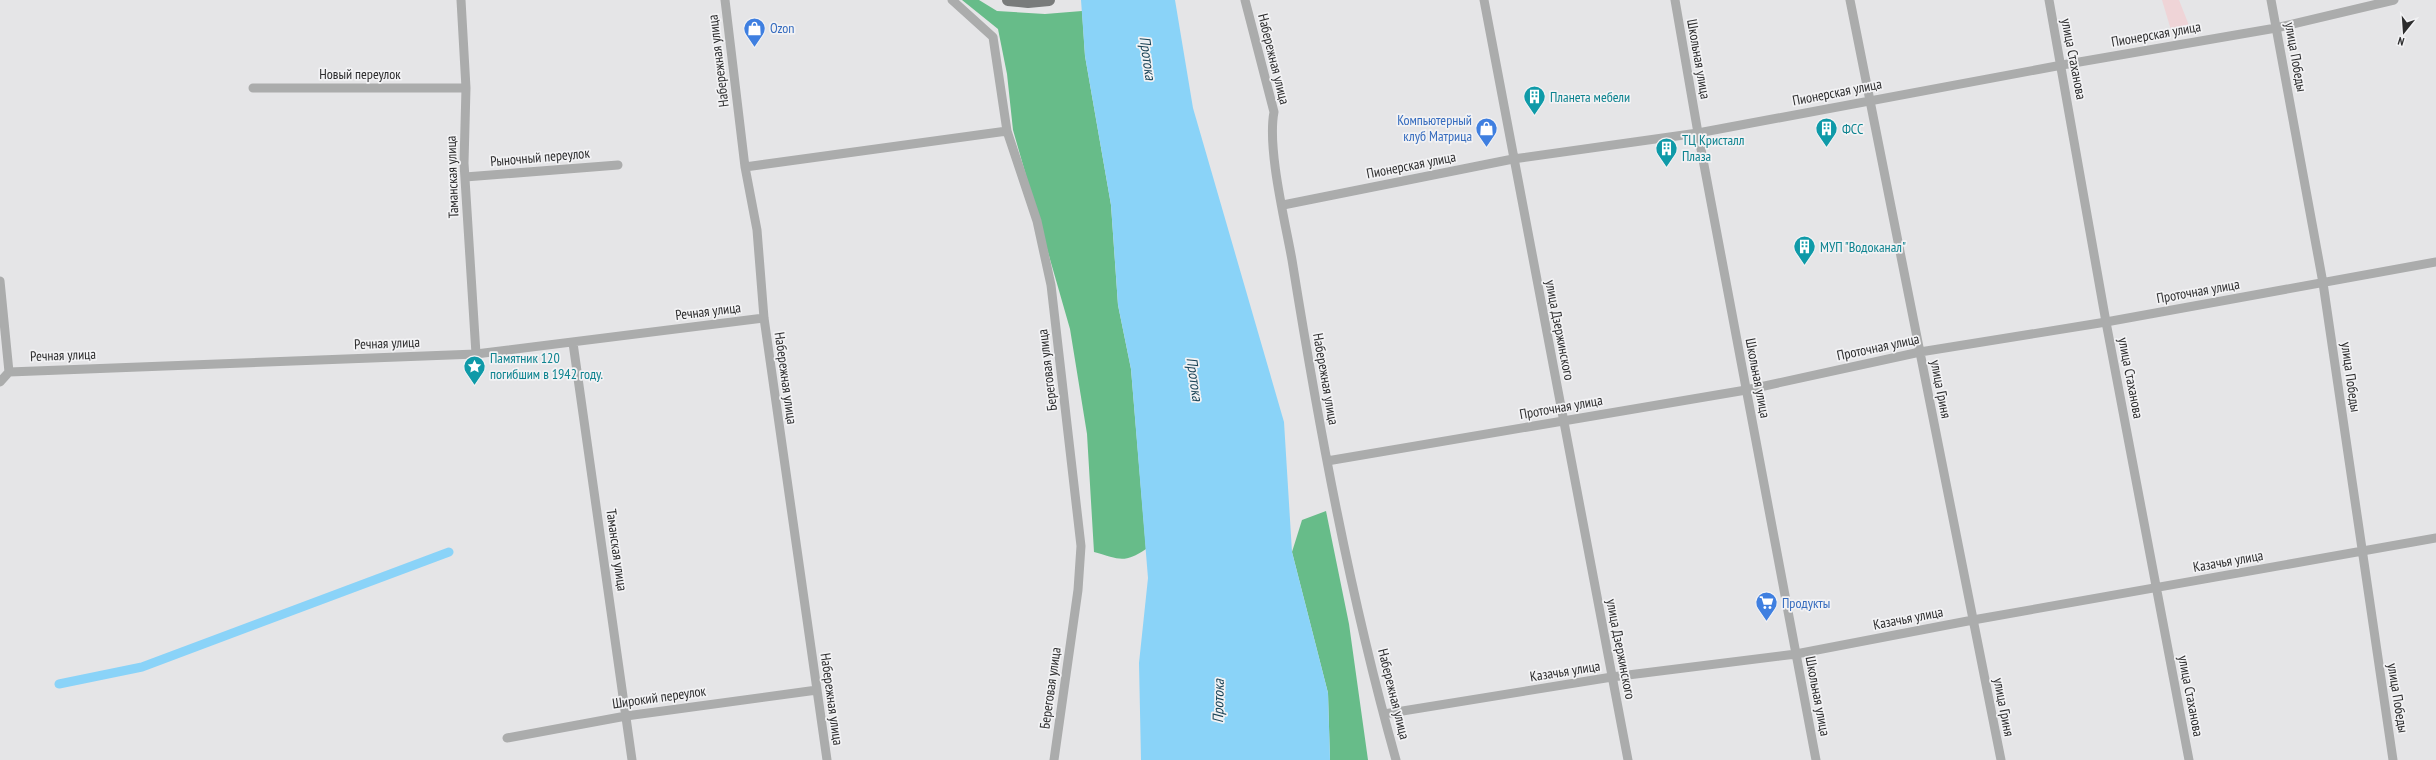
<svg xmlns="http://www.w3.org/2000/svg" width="2436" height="760" font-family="'PT Sans Narrow',sans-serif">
<rect width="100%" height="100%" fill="#e5e5e7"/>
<path fill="#efd4d7" d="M2162,0H2179L2190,28L2171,30Z"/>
<path fill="#67bc89" d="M962,0H979L997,11L1045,14L1082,11L1085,56L1111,205L1118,305L1131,369L1146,549C1124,564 1119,559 1094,552L1087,434L1070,329L1013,130L1007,74L998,29Z
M1326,511L1349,624L1368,760H1330L1328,693L1292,552L1302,520Z"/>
<path fill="#8ad3f8" d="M1081,0H1175L1193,108L1284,422L1292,552L1328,693L1330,760H1141L1139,663L1148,578L1131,369L1118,305L1111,205L1085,56Z"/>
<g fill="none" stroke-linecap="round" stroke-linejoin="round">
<path stroke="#8ad3f8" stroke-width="9" d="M59,684L142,667L449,552"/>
<path stroke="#abacac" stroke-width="9" d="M461,0L466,88L464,163L476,354
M725,0L745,167L757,230L764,318L827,760
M952,0L993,37L1007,131L1037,221L1051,285L1081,546L1078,590L1054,760
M1245,0L1274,112C1267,148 1285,221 1292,260C1319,428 1350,596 1396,760
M1484,0L1628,760
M1675,0L1698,133L1816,760
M1850,0L2001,760
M2049,0L2106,322L2189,760
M2271,0L2323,283L2393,760
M253,88H466
M745,167L1007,131
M465,177L618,165
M1283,205L1513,159L1698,133L2062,65L2276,28L2394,0
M0,281L9,372
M573,343L632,760
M9,372L476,354L764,318
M0,382L9,372
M1327,461L1746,390L1920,352L2106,322L2436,262
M1384,714L1612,677L1796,654L1973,620L2436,538
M507,738L626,716L817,690"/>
<path stroke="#797b7b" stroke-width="12" d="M1008,0L1028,2L1049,0"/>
</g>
<defs>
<symbol id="shop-pin" viewBox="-11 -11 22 30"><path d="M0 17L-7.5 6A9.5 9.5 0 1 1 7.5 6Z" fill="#3f7fe0" stroke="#f2f2f4"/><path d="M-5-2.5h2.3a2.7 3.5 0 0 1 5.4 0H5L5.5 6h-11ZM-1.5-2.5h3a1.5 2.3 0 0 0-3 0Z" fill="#fff"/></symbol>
<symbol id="building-pin" viewBox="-11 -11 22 30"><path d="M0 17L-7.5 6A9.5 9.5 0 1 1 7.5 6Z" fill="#0f9aa8" stroke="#f2f2f4"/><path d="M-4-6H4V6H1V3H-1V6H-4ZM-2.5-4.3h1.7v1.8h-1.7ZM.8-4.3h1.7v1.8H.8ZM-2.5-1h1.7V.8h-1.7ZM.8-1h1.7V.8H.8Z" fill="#fff"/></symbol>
<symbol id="sight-pin" viewBox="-11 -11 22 30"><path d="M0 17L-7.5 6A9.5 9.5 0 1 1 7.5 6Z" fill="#0f9aa8" stroke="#f2f2f4"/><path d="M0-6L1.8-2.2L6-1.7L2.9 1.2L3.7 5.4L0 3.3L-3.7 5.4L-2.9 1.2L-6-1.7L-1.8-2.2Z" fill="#fff"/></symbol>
<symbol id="supermarket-pin" viewBox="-11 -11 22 30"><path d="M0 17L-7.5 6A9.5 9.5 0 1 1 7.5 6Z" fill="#3f7fe0" stroke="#f2f2f4"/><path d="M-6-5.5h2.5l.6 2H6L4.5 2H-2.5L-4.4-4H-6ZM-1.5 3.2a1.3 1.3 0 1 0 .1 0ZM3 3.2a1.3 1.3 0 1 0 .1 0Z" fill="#fff"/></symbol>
</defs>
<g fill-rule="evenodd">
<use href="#shop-pin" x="742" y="16" width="25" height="34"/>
<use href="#building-pin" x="1522" y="84" width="25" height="34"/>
<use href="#shop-pin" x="1474" y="116" width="25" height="34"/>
<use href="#building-pin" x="1814" y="116" width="25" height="34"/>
<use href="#building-pin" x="1654" y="136" width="25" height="34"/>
<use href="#building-pin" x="1792" y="234" width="25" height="34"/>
<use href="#sight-pin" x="462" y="354" width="25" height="34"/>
<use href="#supermarket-pin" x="1754" y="590" width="25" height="34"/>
</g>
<g text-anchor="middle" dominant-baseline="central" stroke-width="3.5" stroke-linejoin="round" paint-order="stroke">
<g font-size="14" fill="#366cbe" stroke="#f2f2f4" text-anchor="start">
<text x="770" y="28">Ozon</text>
<text x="1472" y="120" text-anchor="end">Компьютерный<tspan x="1472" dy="16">клуб Матрица</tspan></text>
<text x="1782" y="603">Продукты</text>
</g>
<g font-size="14" fill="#2c2c2d" stroke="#f2f2f4">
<text transform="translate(2156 34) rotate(-10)">Пионерская улица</text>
<text transform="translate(2296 57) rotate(80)">улица Победы</text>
<text transform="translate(1274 59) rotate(76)">Набережная улица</text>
<text transform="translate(1699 59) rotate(80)">Школьная улица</text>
<text transform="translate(2074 59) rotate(79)">улица Стаханова</text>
<text transform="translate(718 61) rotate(-97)">Набережная улица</text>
<text x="360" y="74">Новый переулок</text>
<text transform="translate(1837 92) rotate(-11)">Пионерская улица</text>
<text transform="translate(540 157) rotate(-5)">Рыночный переулок</text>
<text transform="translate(1411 165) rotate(-11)">Пионерская улица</text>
<text transform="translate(452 177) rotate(-92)">Таманская улица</text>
<text transform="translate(2198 291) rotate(-10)">Проточная улица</text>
<text transform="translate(708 311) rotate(-7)">Речная улица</text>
<text transform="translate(1560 330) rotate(79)">улица Дзержинского</text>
<text transform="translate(387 343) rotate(-2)">Речная улица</text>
<text transform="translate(1878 347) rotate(-12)">Проточная улица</text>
<text transform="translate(63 355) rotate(-2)">Речная улица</text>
<text transform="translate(1047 370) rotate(-97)">Береговая улица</text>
<text transform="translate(2351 377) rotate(82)">улица Победы</text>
<text transform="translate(786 378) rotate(82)">Набережная улица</text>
<text transform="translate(1758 378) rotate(79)">Школьная улица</text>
<text transform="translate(2131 378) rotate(79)">улица Стаханова</text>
<text transform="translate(1326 379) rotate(80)">Набережная улица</text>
<text transform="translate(1941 389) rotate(79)">улица Гриня</text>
<text transform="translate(1561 407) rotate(-10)">Проточная улица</text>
<text transform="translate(617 550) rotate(82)">Таманская улица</text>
<text transform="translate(2228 561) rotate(-10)">Казачья улица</text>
<text transform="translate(1908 618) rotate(-11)">Казачья улица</text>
<text transform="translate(1621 649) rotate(79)">улица Дзержинского</text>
<text transform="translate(1565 671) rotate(-9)">Казачья улица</text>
<text transform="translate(1050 688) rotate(-82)">Береговая улица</text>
<text transform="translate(1394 694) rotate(76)">Набережная улица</text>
<text transform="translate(1818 696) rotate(79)">Школьная улица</text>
<text transform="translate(2191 696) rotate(79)">улица Стаханова</text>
<text transform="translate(659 697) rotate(-8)">Широкий переулок</text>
<text transform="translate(2398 698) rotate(81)">улица Победы</text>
<text transform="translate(832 699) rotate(82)">Набережная улица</text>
<text transform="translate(2004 707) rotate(79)">улица Гриня</text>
</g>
<g font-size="14" fill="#0d838f" stroke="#f2f2f4" text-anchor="start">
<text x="1550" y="97">Планета мебели</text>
<text x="1842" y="129">ФСС</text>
<text x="1682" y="140">ТЦ Кристалл<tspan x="1682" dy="16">Плаза</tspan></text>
<text x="1820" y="247">МУП "Водоканал"</text>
<text x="490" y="358">Памятник 120<tspan x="490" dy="16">погибшим в 1942 году.</tspan></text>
</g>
<g font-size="15" font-style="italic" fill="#1a4457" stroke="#f2f2f4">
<text transform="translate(1148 58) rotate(82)">Протока</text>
<text transform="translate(1195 379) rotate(82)">Протока</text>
<text transform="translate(1218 701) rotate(-89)">Протока</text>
</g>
</g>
<g transform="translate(2404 32) rotate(197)" stroke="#f2f2f4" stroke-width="3" paint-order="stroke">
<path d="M0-3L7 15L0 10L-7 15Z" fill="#2c2c2d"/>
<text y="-6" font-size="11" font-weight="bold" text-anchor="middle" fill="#2c2c2d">N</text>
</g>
</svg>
